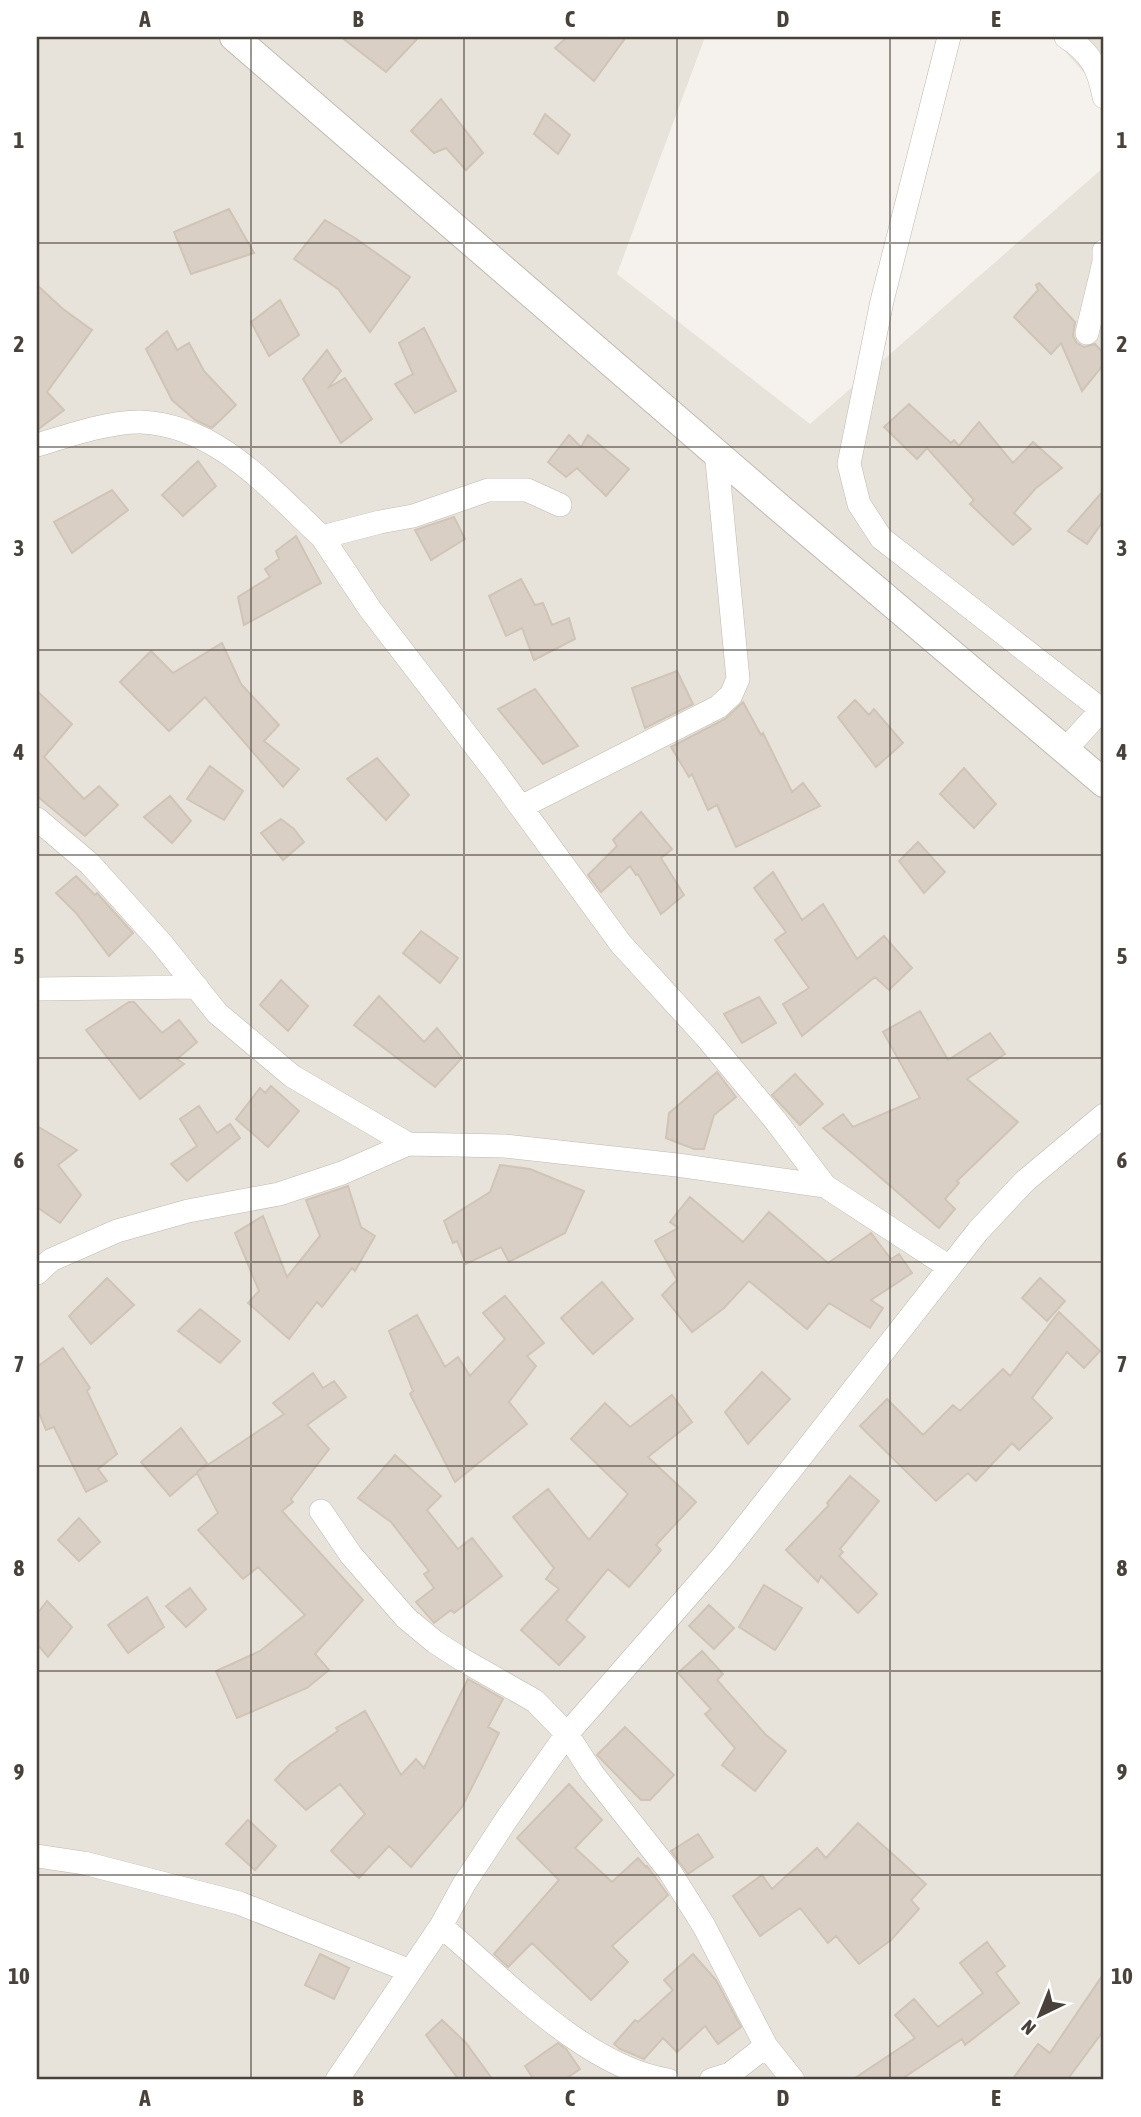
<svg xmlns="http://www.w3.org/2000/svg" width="1141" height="2117" font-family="'Asap Condensed',sans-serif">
<rect width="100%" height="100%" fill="#f5f1ec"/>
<path fill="#e8e3da" d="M37,37H705L617,274L810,424L1104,167V2080H37Z
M1052,37H1104V95Z"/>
<path fill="#d9cfc5" stroke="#d0c4b6" stroke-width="2" d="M341,37H419L386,72Z
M567,37H626L594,81L555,48Z
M441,99L483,153L466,170L446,148L434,153L411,131Z
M545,114L570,135L558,154L534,134Z
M229,209L254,253L191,274L174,232Z
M325,220L355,238L410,277L370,332L338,289L294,259Z
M1039,283L1075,322L1073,336L1077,343L1084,347L1095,344L1104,354V364L1082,391L1061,343L1051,354L1014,317L1038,290L1036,285Z
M37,285L63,309L92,330L47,392L64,410L37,430Z
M280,300L299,335L269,356L251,322Z
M424,328L456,391L415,413L395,384L413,374L399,343Z
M167,331L177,350L189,343L204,371L236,405L212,428L195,420L172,400L146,349Z
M327,350L341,371L328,388L345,378L372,419L341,443L303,379Z
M909,404L951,443L954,440L959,446L979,422L1013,463L1033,442L1062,468L1036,488L1014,513L1031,529L1013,545L970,504L974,500L927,448L917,459L884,427Z
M569,435L581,447L588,435L629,469L606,496L577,468L566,477L548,462Z
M198,461L216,486L183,516L162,495Z
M112,490L128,510L72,553L54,522Z
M1104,490V520L1087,544L1068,531Z
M454,517L465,539L431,560L415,530Z
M296,536L321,583L244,625L238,597L270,577L265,569L279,559L276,551Z
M521,579L535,605L543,603L552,625L569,618L575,639L534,660L522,628L506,636L489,596Z
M222,643L241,684L279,725L264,741L299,769L283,787L205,697L169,731L120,682L151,651L173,673Z
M677,671L693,704L645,728L632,688Z
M535,689L578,746L543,764L498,709Z
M37,691L72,724L44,757L84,799L99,786L118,805L85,836L37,796Z
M855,700L869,715L874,709L903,743L876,767L838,717Z
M743,702L761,735L763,733L792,792L803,783L820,806L736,847L717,805L708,810L692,774L689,777L671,747L725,719Z
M377,758L409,795L386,820L347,779Z
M210,766L243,791L224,820L187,799Z
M964,768L996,804L974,828L940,794Z
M170,796L191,821L172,843L144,817Z
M641,812L672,849L661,858L684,895L661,914L638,874L636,875L630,866L601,892L588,875L617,846L613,840Z
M281,819L294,829L304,842L283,860L261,833Z
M918,842L945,872L924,893L899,861Z
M773,872L802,920L823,904L857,959L884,936L912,968L889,990L875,977L802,1036L783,1004L809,988L775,940L786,932L754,888Z
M76,876L95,895L97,893L133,933L109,956L76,913L56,893Z
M421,931L458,958L440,983L403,953Z
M281,980L308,1006L288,1031L260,1005Z
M379,996L424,1042L437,1028L462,1058L435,1087L354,1025Z
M759,997L776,1023L742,1043L724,1014Z
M129,1002H134L162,1033L179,1020L197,1042L177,1059L184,1064L140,1099L86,1030Z
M920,1011L948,1060L990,1033L1005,1054L967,1079L1018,1122L957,1181L959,1183L945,1199L955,1209L939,1228L823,1128L843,1114L853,1127L920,1098L883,1032Z
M717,1072L736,1097L714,1115L704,1149H694L666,1138L669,1113Z
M795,1074L823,1104L800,1125L772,1095Z
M271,1086L299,1111L268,1147L236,1119L260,1088L265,1093Z
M199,1106L217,1133L230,1124L240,1138L187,1181L171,1164L197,1146L180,1119Z
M37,1126L77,1150L58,1165L81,1195L60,1223L37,1207Z
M500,1165L530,1169L584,1191L565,1233L509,1262L501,1247L466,1264L457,1241L453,1243L444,1221L490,1192Z
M348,1186L361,1227L375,1236L355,1271L352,1268L322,1307L317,1302L289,1339L248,1303L259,1291L235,1233L263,1216L287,1277L320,1236L306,1200Z
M690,1197L743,1242L769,1212L828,1263L871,1233L891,1259L899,1254L912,1273L871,1300L883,1308L870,1328L829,1303L807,1329L749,1281L724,1308L692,1332L662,1295L677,1280L655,1241L678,1228L670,1222Z
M107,1278L134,1305L91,1344L69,1316Z
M1040,1278L1065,1301L1047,1321L1022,1298Z
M602,1282L633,1319L593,1354L561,1318Z
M505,1296L544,1343L527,1356L536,1366L509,1402L527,1424L455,1482L410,1394L413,1391L389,1331L417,1315L445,1367L458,1357L470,1376L505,1339L483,1313Z
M200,1309L240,1341L220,1363L178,1331Z
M1059,1312L1100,1351L1084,1368L1067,1352L1032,1398L1052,1418L1019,1450L1012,1443L976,1481L968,1473L936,1501L860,1426L887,1399L923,1435L953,1405L960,1411L1003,1369L1010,1376Z
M63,1348L90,1388L87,1391L117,1454L98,1469L107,1481L86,1492L54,1427L46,1430L37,1408V1367Z
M762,1372L790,1399L748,1444L725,1412Z
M313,1373L323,1388L334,1381L346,1397L307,1425L329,1449L291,1499L293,1502L282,1511L363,1600L315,1654L329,1670L307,1688L237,1718L216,1671L260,1651L305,1615L258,1567L243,1579L198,1530L218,1513L197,1473L170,1496L141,1462L181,1428L207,1463L197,1472L284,1414L273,1403Z
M672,1395L692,1422L648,1457L696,1502L656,1545L661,1550L629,1587L608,1569L566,1620L585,1637L559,1665L521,1630L559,1589L546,1579L554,1568L513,1517L548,1489L589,1540L628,1494L571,1439L605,1403L630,1427Z
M395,1455L441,1496L427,1510L458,1549L472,1538L502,1576L454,1613L451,1610L434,1623L416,1602L434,1588L424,1574L429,1571L391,1522L358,1498Z
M850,1476L879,1501L840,1549L843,1552L839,1556L877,1594L858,1613L821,1576L818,1582L786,1550L829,1505L827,1503Z
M79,1518L100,1542L79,1561L58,1540Z
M764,1585L802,1608L775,1650L739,1627Z
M190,1588L206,1609L186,1627L166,1606Z
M147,1597L164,1627L128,1653L108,1625Z
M47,1601L72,1627L48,1657L37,1644V1614Z
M709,1605L734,1628L714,1649L689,1626Z
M702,1651L723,1674L717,1680L766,1735L786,1751L755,1791L722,1765L735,1748L705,1714L711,1709L678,1673Z
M468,1679L503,1699L488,1727L499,1733L462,1807L411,1867L389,1846L359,1878L331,1851L365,1814L340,1784L306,1810L275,1780L290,1764L338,1731L336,1728L365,1711L401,1775L416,1759L424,1768Z
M625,1727L674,1775L650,1800H641L597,1755Z
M569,1784L602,1820L575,1848L612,1882L638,1858L646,1867L647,1866L668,1895L612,1946L628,1962L591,2000L532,1943L508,1967L494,1954L559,1880L517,1838Z
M248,1820L276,1846L255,1870L226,1844Z
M858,1823L926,1884L911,1900L919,1909L891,1940L859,1964L836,1936L828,1943L800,1908L760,1936L733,1896L762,1875L772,1889L817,1848L826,1858Z
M698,1834L713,1857L688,1874L671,1851Z
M987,1942L1005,1966L996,1973L1019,2003L965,2045L962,2039L900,2080H852L915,2038L895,2015L914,1999L938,2027L983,1993L960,1963Z
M320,1954L349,1968L334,1999L305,1985Z
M693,1954L716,1980L741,2027L718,2044L705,2026L677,2052L663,2038L644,2059L620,2049L614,2044L635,2020L638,2022L673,1990L664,1980Z
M1104,1973V2030L1067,2080H1012L1038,2044L1050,2053Z
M442,2020L466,2043L493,2080H459L426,2035Z
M558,2043L566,2049L580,2069L564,2080H534L525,2066Z"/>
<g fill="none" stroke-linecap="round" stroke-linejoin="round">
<defs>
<path id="minor" d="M949,37L882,301L849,464L859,504L881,538L1102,710
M1066,37C1091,53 1099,69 1104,97
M1087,333L1104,262V251
M37,445C67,436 110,421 141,422C217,425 270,489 322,537
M560,505L527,490H488L413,516L380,522L322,537L370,609L496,773L621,944L706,1037L775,1120L825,1186L949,1267
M1066,749L1104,707
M521,807L718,707L731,695L738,679L716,450
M37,819L90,864L162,944L217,1013L292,1076L408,1144L504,1146L677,1165L825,1186
M37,989L197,987
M37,1273L51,1260L117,1231L188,1211L279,1194L342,1173L408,1144
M321,1511L351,1555L406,1618L435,1642L463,1660L535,1701L567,1734L592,1773L670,1872L704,1926L766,2046L793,2080
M37,1856L84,1863L239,1903L410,1971
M441,1926C504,1979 585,2067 668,2080
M337,2080L441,1926L464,1884L508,1817L567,1734L722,1557L978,1231L1025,1181L1104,1115
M711,2080L730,2074L766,2046"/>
<path id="tertiary" d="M234,37L782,510L1104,783"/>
</defs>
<use href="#minor" stroke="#c0b8af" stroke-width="24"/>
<use href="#tertiary" stroke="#c0b8af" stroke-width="30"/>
<use href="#minor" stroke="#fff" stroke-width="23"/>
<use href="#tertiary" stroke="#fff" stroke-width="28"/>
</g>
<path fill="none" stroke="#49423a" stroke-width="2" stroke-opacity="0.55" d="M251,37V2080M464,37V2080M677,37V2080M890,37V2080M37,243H1104M37,447H1104M37,650H1104M37,855H1104M37,1058H1104M37,1262H1104M37,1466H1104M37,1671H1104M37,1875H1104"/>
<rect width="1141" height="2117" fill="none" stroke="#ffffff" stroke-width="77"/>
<g transform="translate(1040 2015) rotate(223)" stroke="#ffffff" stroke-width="5" paint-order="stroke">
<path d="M0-5L12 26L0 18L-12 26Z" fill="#49423a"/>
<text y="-10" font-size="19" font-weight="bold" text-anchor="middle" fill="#49423a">N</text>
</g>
<rect x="38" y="38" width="1064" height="2040" fill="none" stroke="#49423a" stroke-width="2.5"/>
<g font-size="23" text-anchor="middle" font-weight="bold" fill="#49423a">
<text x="145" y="27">A</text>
<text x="358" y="27">B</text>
<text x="570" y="27">C</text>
<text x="783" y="27">D</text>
<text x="996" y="27">E</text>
<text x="19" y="148">1</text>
<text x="1122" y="148">1</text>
<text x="19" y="352">2</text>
<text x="1122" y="352">2</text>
<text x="19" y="556">3</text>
<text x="1122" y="556">3</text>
<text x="19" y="760">4</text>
<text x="1122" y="760">4</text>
<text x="19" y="964">5</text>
<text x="1122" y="964">5</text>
<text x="19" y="1168">6</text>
<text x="1122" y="1168">6</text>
<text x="19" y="1372">7</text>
<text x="1122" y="1372">7</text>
<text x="19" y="1576">8</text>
<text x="1122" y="1576">8</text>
<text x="19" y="1780">9</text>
<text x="1122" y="1780">9</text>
<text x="19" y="1984">10</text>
<text x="1122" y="1984">10</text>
<text x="145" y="2106">A</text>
<text x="358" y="2106">B</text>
<text x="570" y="2106">C</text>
<text x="783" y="2106">D</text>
<text x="996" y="2106">E</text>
</g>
</svg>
